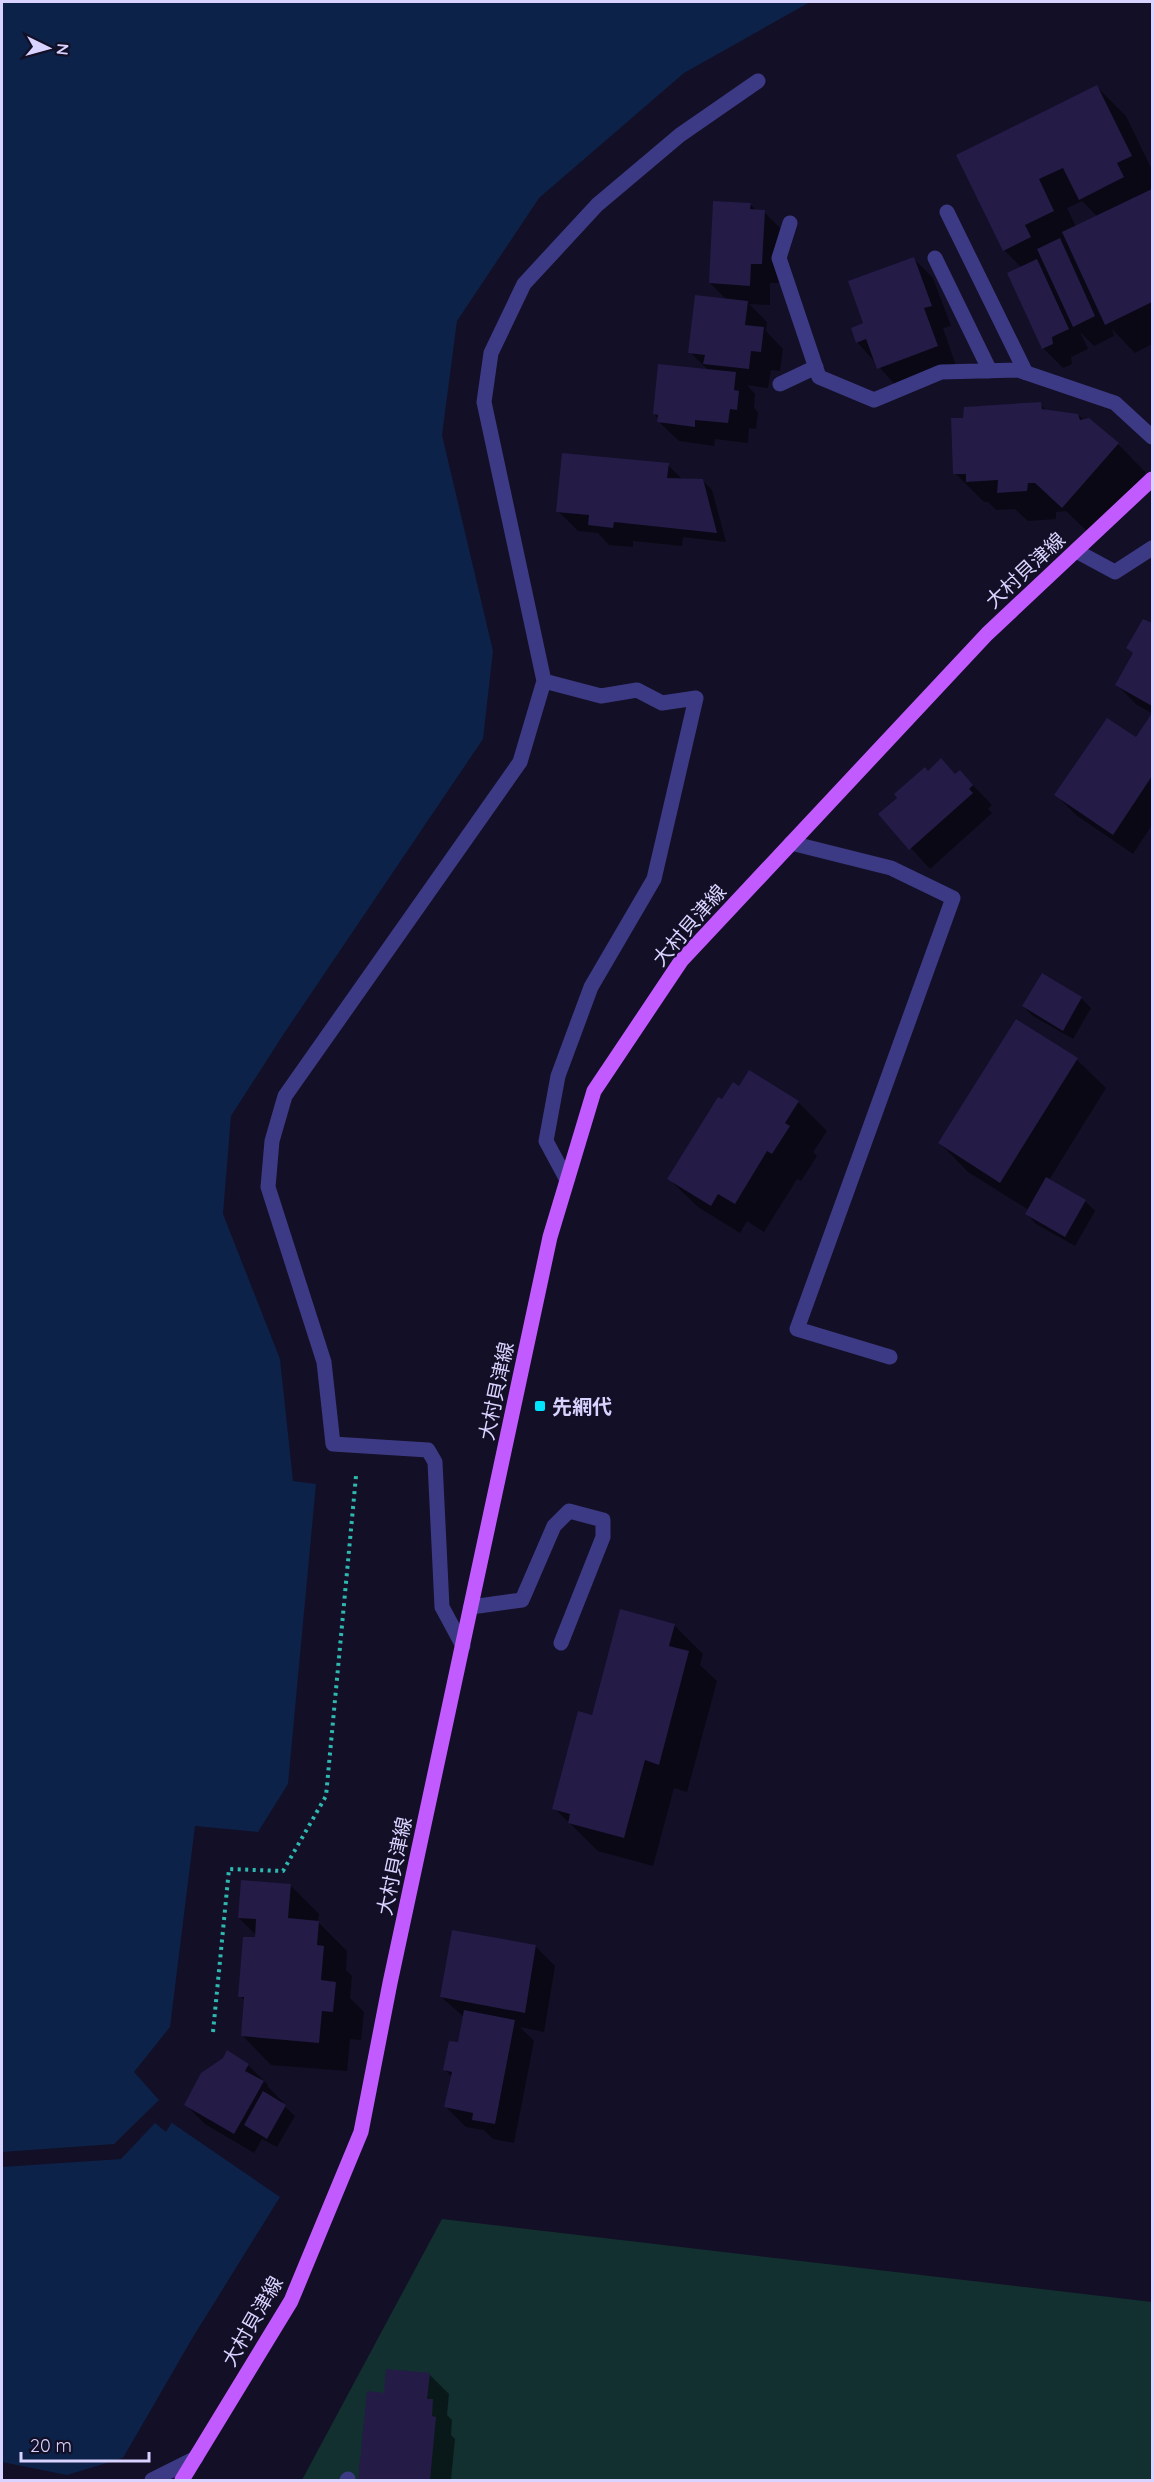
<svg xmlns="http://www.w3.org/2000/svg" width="1154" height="2482" font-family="Quicksand,'Noto Sans JP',sans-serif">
<rect width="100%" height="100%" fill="#130f26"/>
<path fill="#12302f" d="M442,2219L1152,2302V2480H302Z"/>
<path fill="#0c2248" d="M2,2H810L684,73L539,198L457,321L442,435L493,651L483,739L283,1035L231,1116L223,1214L280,1359L293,1481L316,1484L288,1784L258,1832L195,1826L170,2027L134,2072L159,2100L172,2123L280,2197L193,2337L123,2458L67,2475L2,2462Z"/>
<path fill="#130f26" d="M159,2100L172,2122L166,2132L155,2123L121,2159L2,2167V2152L114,2144Z"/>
<path fill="#0007" fill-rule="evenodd" d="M1097,87L1126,116L1152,170V189L1151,190L1152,192V344L1135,353L1112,329L1114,336L1094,346L1080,332L1088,349L1071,357L1072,364L1063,368L1043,348L1022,268L1004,250L958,155ZM1082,201L1098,217L1076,227L1067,208Z
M750,204L757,211L764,212L784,232L782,283H770V305L749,304L767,322L766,331L783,349L780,371L771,370L768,388L747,385L755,394L754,408L758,412L756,429L749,428L748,443L715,439L714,446L679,441L659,422L655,414L709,371L690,352L727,300L710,283Z
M914,259L933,278L951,326L943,328L956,366L898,388L857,342L864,324Z
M1040,404L1048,412L1078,415L1118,444L1146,473L1092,536L1066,511L1056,512V519L1028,521L1015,509L996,510L988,502H984L955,473L965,419Z
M668,465L683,480H702L712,490L726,542L683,537L682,546L633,541V547L609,545L598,533L578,531L558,511Z
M1152,624V713L1137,705L1117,685Z
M1152,715V825L1133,854L1076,815L1056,795L1136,739Z
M928,772L956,775L960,772L992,805L988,809L992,813L930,869L880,814Z
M1081,998L1091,1008L1073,1039L1033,1016L1023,1006Z
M1017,1021L1077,1060L1106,1088L1049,1180L1085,1201L1095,1211L1075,1246L1036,1224L1027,1214L1029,1210L968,1172L940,1143Z
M739,1088L798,1102L827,1131L813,1152L817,1156L801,1181L797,1179L764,1232L747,1221L740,1233L698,1207L669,1179L723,1101Z
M674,1625L703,1654L700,1665L717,1681L687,1792L674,1788L653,1866L598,1851L554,1808L593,1717Z
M290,1885L319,1914L318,1922L347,1951L346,1970L352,1976L350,1998L364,2012L361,2040L350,2039L347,2071L271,2065L243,2036L246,2002L240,1996L256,1935L239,1918Z
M535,1946L555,1966L544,2032L520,2027L534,2041L514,2143L493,2139L484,2130L466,2127L446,2107L452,2077L444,2069L459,2044L464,2017L441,1997Z
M248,2065L268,2085L267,2086L283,2102L282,2104L295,2116L277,2147L262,2139L254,2153L205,2124L186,2105Z
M429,2374L449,2394L447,2415L452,2420L451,2435L455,2439L451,2480H360L368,2393L386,2395Z"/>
<path fill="#241b47" d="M1097,85L1132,156L1117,163L1124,177L1079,200L1063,168L1039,179L1054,211L1025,225L1031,237L1003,251L956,155Z
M1152,189V302L1105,325L1062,232Z
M713,201L751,203L750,209L765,210L762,264H751L750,286L709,283Z
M1060,238L1095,316L1073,327L1037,249Z
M914,257L932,306L924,308L938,346L877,369L866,339L856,343L851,328L863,323L848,281Z
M1037,259L1069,329L1052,337L1053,344L1042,349L1007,273Z
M695,295L748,301L745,325L764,327L761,352L751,351L749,369L703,364L705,355L688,353Z
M658,364L736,372L734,390L739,391L737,410L730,409L728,423L695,420V427L657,422L658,415L653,414Z
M1041,402L1042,409L1078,414L1080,420L1089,418L1119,443L1062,508L1035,483H1028L1027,491L997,493L998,480L966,482V474H953L951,418H963L964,407Z
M562,453L669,463L667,478L703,479L717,533L614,522L613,528L588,525L589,515L556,512Z
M1143,619L1152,623V706L1115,685L1133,653L1126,648Z
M1152,713V776L1113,835L1054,795L1107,718L1136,737Z
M941,758L955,774L960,770L973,785L969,789L973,793L909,850L878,814L897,798L894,794L925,767L928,771Z
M1042,973L1082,997L1063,1031L1022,1006Z
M1016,1019L1078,1058L1000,1183L938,1143Z
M749,1070L799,1101L785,1123L790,1126L772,1154L767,1151L735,1204L718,1194L711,1206L667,1179L718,1097L722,1099L733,1082L739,1086Z
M1046,1177L1086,1200L1065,1237L1025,1214Z
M620,1609L675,1624L669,1646L689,1651L659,1765L645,1760L624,1838L568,1823L570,1814L552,1809L578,1711L592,1715Z
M241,1880L291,1884L288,1918L319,1921L317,1945L324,1946L321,1980L336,1982L333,2012L322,2011L319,2043L241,2036L244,1997H238L243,1937H255L256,1919L238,1918Z
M452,1930L536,1945L525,2013L440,1997Z
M464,2010L515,2020L495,2124L472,2120L473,2113L444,2107L452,2072L443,2070L449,2041L458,2042Z
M227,2050L249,2064L245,2071L264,2081L234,2134L184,2105L201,2073L223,2058Z
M263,2091L286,2105L267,2139L244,2125Z
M386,2369L430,2373L427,2399H433L432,2416L436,2417L430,2480H358L367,2391L384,2393Z"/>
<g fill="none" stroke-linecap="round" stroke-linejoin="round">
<path stroke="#2fb8b0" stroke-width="4" stroke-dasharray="3 4.5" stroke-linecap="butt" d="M213,2032L229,1869L283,1871L326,1796L356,1476"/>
<path stroke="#3d3a85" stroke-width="15" d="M947,212L1026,373
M790,223L779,258L819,377L874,400L941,372L1018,370L1115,403L1152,437
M935,258L990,371
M780,384L816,367
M1076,551L1115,572L1152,548
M791,843L891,868L953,898L797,1329L890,1357
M567,1180L546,1141L558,1076L591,987L654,879L696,698L662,703L637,690L601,696L544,681L484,402L491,353L524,284L597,205L680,135L758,81
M471,1607L522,1600L554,1526L569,1511L603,1520V1537L561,1643
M463,1646L442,1607L435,1462L428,1450L333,1444L324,1362L268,1187L272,1141L285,1096L520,762L544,681
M152,2480L196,2458
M347,2480L348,2479"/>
<path stroke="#c25bff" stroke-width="15" d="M182,2480L291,2301L361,2132L390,1983L550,1237L594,1091L681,961L987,634L1152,479"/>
</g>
<rect fill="#00e5ff" stroke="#130f26" stroke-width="2" x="534" y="1400" width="12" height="12" rx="3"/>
<g text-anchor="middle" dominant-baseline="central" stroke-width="4.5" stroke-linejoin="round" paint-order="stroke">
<g font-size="20" fill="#d9d4ff" stroke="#130f26">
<text transform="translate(1025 570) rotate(-43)">大村貝津線</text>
<text transform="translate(689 925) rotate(-49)">大村貝津線</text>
<text transform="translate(496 1391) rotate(-78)">大村貝津線</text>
<text transform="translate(394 1866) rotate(-78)">大村貝津線</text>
<text transform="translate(252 2321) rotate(-60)">大村貝津線</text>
</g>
<g font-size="20" font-weight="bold" fill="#d9d4ff" stroke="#130f26" text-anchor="start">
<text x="552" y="1406">先網代</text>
</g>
</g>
<rect width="1154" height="2482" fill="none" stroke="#d9d4ff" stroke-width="6"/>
<g transform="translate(48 48) rotate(95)" stroke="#130f26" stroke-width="4.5" paint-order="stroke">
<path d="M0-4.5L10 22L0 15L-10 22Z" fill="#d9d4ff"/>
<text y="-9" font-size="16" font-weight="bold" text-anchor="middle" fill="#d9d4ff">N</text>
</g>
<path d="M21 2452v9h128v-9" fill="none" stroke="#d9d4ff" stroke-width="3"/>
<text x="30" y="2452" font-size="18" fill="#d9d4ff" stroke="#130f26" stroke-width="4.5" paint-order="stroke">20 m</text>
</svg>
